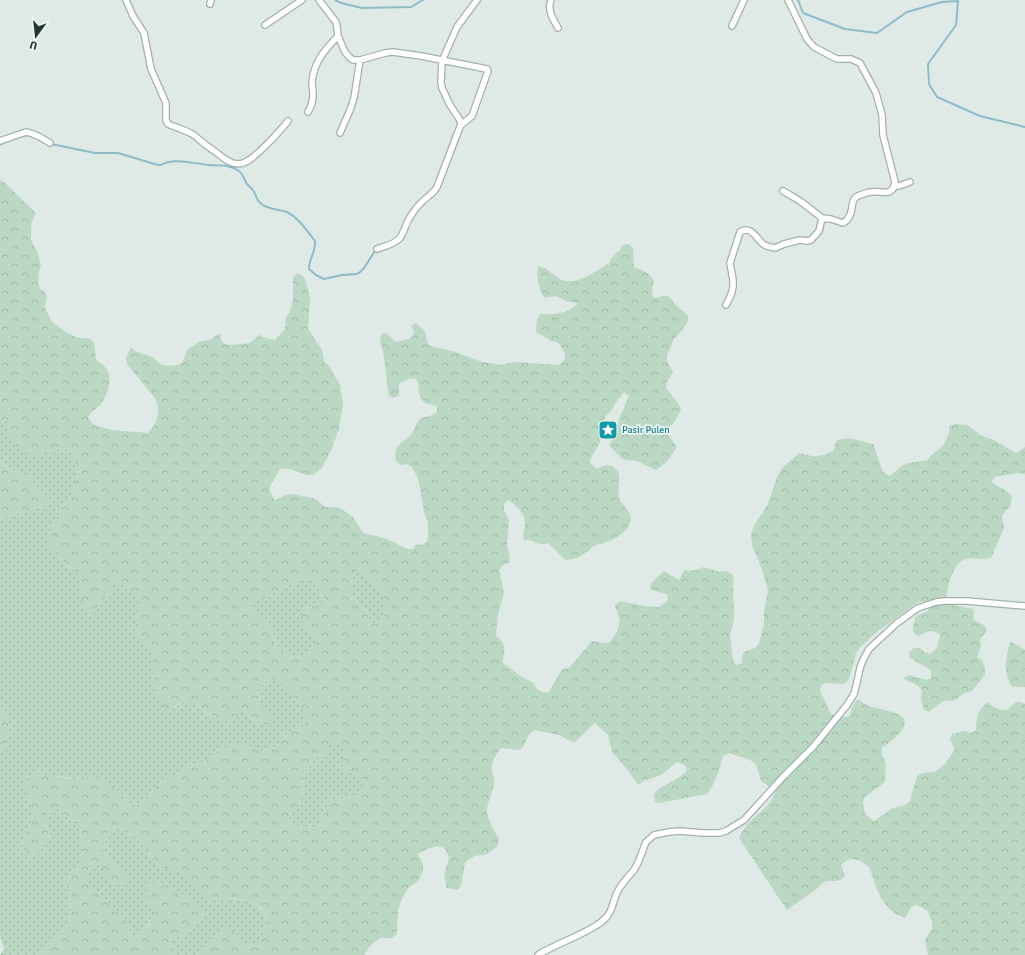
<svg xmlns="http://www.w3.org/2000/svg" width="1025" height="955" font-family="Signika,sans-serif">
<defs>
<pattern id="grass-dots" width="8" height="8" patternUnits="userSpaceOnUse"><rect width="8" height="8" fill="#bad8c3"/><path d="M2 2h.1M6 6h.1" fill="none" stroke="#a0baa8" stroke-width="1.8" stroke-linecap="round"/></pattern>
<pattern id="forest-crowns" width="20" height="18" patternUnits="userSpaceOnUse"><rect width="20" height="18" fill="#bad8c3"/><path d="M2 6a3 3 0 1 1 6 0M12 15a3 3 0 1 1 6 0" fill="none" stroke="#a0baa8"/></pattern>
</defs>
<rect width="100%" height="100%" fill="#dfe9e5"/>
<path fill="url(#grass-dots)" d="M0,420H1L10,421L9,427L41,454C50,449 61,448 71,451L78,469L73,492L53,523L54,552L63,561L67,566L77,572L82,579L81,590L96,610C99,602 104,601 108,594C111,589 110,587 115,582C127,585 132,591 140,601L138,612L142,644L152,651L154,665V677L171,710L183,701L189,700L214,718L232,720L242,712L245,711C250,718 256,722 265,725L271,719C268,714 259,701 258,696C255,686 269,679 277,678L282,682L306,713V722L297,729L285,735L277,745L272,749L260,750L254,749L244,743L211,757L201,763L190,766L175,776L163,780L158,784L144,800L137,806H132L124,796L92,777L74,779L43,774L31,775L26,777L27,795L31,800L33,812L31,824L23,840L22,846L23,852L31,859C40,853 45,845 50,836L45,818L47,812L53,809H58L80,829C80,836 84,854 82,860C80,864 76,866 73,869C70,872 68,876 67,880C65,887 69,896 70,904C72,932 57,937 41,955H0L4,949L0,936V750C15,731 8,722 0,703V519L36,508H41L47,495C39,489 34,487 30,477L7,467L2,462L0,461Z
M358,568L363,571L370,581L379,588L384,599V616L381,621L373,624L369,619L368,614L364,609L355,600L350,590V584Z
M308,578L314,581C316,589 322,593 325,601L320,604L308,607L302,622C305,627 313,633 315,637C317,642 315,649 311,652C307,655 296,656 291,658L278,647L275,642L269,622L249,608L252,602L269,596L302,579Z
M333,742L345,743C348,750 347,753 343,759L345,770L362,777L364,783C363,785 362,789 361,792C352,802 336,795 329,803C324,808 322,819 319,826C313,828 309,828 303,827C293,826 290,827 289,814L299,806L304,788L303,777L305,771L317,758L322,755L326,750L327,744Z
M112,828L118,829L138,839L149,855L157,864L173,870L184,874L215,901C222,900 230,898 237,899C249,900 263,906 266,919C268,927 262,936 258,942L252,944L246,945L238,935L229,928L223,929L197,955H176L170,939C174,938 179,937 183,935C191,932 199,922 204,914L177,890L166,885L155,882C154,895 154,911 149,922C147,928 139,935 133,938C131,932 126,919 123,915C120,912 115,910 112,907C108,903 104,898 99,894C87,883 80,878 93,863H99L112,883L125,870L115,864L103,850L108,832Z"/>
<path fill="url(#forest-crowns)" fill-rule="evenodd" d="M0,180L5,183L36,213L32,221L31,227V240L37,251L41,265L39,271L38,283L40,289L46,293L47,299L45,305L46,310L52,322L67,333L78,338H90L94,343L96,360C101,364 108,368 109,374C112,381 106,398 101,404C96,410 92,409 88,418L94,425L112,430L148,433C158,423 161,411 155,398L127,364L126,358L131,347L135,351L152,357L161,365L167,366L179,365L183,361L187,350L199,342L212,339L216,335L221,334V339L224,344L231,345L250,343L259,335L269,339L275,340L285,329L286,317L290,312L293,300V277L298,273L304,277L308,289L310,301L308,329L322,350L324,362L329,366L340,385L343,404L339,429L331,450L322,468L313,475H307L286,468L280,469L271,484L269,490L275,500L286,495L292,494L316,499L325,507H337L343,510L353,517L363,533L387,539L407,549H413L416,544L423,545L426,543L428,537V523L424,512L418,478L412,467L407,464L401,465L396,461C393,441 404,445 412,433C415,428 416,423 420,419C426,416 431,417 437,412V406L425,403L421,399L419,393L418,383L415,378L409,379L399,383V395L394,398L389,396L388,390L384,357L380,339L382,334L387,333L391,338L396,342L408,339L413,336L414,331L411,326L416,323L425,332L428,344L434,347L452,351L482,362L503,365L509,363L515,362L558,365L565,360V354L561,346L557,342L551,341L536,332C536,325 537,320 540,314C553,315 569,314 578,303L566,301L561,298L555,296L544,298C539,288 536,277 538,266C550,269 551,274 560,279C576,287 596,271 609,263C612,254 619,253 623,245L629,244L633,249L634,267C643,271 651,273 654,282L652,288L653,298C671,294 666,294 678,307C681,310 685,312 688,316V321L682,330L674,339L667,355V361L673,372L667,382L666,388L678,403L681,410L675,421L667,430L669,436L677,447C671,457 666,464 656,470L637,461L625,460L620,457L609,445L612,440L617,436L619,419L629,396L624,392L617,401L611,411L606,415L602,425L600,442L589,462L597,469C602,466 606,464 612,466C625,472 616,487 619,497C620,504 630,510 631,518C631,521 629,525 628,527C623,534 614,540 606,542C602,544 598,544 594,546C591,547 590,550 587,552C580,557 573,560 565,560L548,543L540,544L529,540H524C522,533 525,531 525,524C526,514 516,506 509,500L504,504V510L507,516L509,521L507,545L510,557L509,563L503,565L499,570L504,592L498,615L496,636C507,644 505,650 502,662L522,677L533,683L537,689L543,692H549L559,674L563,669L569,668L592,641L604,643L610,642C616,633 622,626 618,614C617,611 615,608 615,605L620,601L645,606L659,607L668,600L667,594L655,591L650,589L651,583C656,579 659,575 664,571L679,580L682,574L685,570C692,571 697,571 703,567L720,572L726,571L732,574L734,580L733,586L734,619L730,636L733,660L736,665L742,663V657L744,652L755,648L759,644L764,624V612L768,590L761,567L752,545L751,534L755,524L768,504L776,480L781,469L799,453C814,457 819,458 833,451L837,440L849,438L873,444L883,472L890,476L903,465L909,463L928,460C931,454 935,453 939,449C946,443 950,434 949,426L955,424L967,425L982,436L994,440L1016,453L1021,450L1025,447V474L1018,473L995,477L991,482L1008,492L1012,497L1010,507L1005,511L1002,516L1004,528L991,558C983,560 974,557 966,559C951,563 946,591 947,604L973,609L974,614L973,620L984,625L987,630L980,640L981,646L977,657L982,660L985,669V675L972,691L965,693L955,700L943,701L929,712L924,710L921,699L922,690C917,683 910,683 903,678L909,675L926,680L931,678V670L910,658L909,652L914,648H920L924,652L930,654C938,649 938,644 940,635C932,628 927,631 918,636L913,632V626L916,616L928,611L929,603L926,601L918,602L907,610L878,631L859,648L856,653L849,679L844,684L826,683L821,685L820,691L831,714L841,718L850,716L852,707L857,700C861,700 861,702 865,704C868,706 873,707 877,708C883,710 891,711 898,714C917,724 890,742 882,748V754L886,765L885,782L865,797L863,802L865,814L874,821L893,808L905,805L910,801L917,776L923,773L935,772L945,764L955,749L950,739L952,734L965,731L971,733L976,730C977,715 977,713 987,702C994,707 999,711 1008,710C1012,704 1017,699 1025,704V955H928L925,940L932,929V922L928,911L917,905L911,907L905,918C894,914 891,911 883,901C878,894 876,886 873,878C872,875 871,872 870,869C862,859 850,855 841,865L845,876C844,877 841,880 840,880C830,883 827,877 818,888L787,910L739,838C745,822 760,815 770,802C772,799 774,794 776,791L761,781L756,764L750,760L729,753L723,756C719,769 716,783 707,794L660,803L655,802L654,795L657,790L678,778L687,771L686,766L678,762C671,765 671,768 665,772C658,778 646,778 638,785L626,768L612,752L608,735L595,723L574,743L559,735L534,730L528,736L523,747L519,750L501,748C496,754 491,763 492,771C493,775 495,779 494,783C493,792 487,803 487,811C487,819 495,832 499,839L497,847L487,854L475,856L469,859L465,863L461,885L458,890L446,888V882L444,875L449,858L447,852L444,848L438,846L427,849L418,854L423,865V871L418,881L408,888L402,899L398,910L397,934L392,938H380L370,946L364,955H197L223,929L229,927L238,935L246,945L252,944L258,942L264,932L267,920L261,908L248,901L236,898L215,901L199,894L186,880L184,874C176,871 165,869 158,864C149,858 145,847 138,840C133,835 119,829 112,828L108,832L103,850L115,864L125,870L128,875L126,881L121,885L112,883L98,863H93C80,878 87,883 99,894C104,898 108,903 112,907C115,910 120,912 123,915C126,919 131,932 133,938L137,936L149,924L152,911L146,900L147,889L150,884L155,882L166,885L177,890L202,909L204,914C199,922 191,932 183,935C179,937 175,938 171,940L176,955H41C57,937 72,932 70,904C69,896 65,887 67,880C68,876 70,872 73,869C76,866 80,864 82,860C84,854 80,836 80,829L58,809H53L47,812C44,821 48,824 49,834C50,842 38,855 31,859L25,857L22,846L23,840L31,824L33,812L31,800L27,795L23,782C34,764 58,780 74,779C83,779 91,775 99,779C113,785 122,794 132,806H137L144,800L158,784L163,780L175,776L190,766L201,763L220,750L231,745L244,743L254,749L260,750L272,749L277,745L285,735L297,729L306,722V713L282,682L277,678C271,679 265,681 260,687C252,698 267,708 271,719C271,720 270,723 270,725C259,724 252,720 245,711C238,714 234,722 226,722C212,721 194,698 184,701C179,702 174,707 171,710L165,709C152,695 155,670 152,652L133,636L138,612L139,601C132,591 127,585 115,582C110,587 111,589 108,594C104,601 99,602 96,610L89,611C79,602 81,592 82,579L77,572L67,566L63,561L54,552L50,547L46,540L53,523L73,492L78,469L71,451C63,449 53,449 46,452C41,454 36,456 31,455C27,455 23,452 20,449C11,442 8,433 10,421L1,420H0ZM358,568L363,571L370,581L379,588L384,599V616L381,621L373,624L369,619L368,614L364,609L355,600L350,590V584ZM308,578L314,581C316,589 322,593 325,601C318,606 309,606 305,610C293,622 310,628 314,636C316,639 316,642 315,645C314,648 312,651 310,653C304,655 297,656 291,658L278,647L275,643L269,622L250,608L252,603L269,596L302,579ZM333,742L345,744C350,753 343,756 341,765L345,770L362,777L364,783C363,786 362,790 360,792C352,802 334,795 328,804C324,810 322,819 319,826C313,828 309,828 303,827C293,826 290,827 289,814L299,806L304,788L303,777L305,771L317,758L322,755L326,750L327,744Z
M0,461L2,462L7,467L30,477C35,491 44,489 51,500L47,507L36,508L0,519Z
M1010,642C1016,643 1019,647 1025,650V687H1012C1002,669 1006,661 1010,642Z
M0,703C8,722 15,732 0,750Z"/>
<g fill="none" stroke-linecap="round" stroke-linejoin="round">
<path stroke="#8cbdc9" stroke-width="2" d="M335,0L341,3L362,8L411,7L423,0
M798,0L803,13L845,29L877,33L907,12L942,2L958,1L956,25L928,64L929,84L937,97L980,116L1025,127
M23,136L27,135L36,138
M51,144L95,153H118L158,165H161C173,157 195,164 209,165C220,166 229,164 239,171C243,174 244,179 247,184C249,186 251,188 253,190C255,193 256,196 257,199C263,209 277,209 287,212C299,218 307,231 315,241C316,252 309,258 309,269L316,275L324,279L342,275L357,274L360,272L364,268L375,251L377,250
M0,145L5,142"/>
<defs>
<path id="minor" d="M126,0L133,16L144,33L151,69L166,103V120L168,124C177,128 186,130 194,135C197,137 198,139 201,141C204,144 209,147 213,150C222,156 231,167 243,163C254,160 280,131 288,121
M319,0L336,22L337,27L338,36L345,52L349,57L353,60H360L385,53L393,52L421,56L487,69L488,71L472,116L461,125
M551,0C547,10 553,19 558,28
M210,4L211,0
M265,25L302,0
M732,26L744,0
M308,112C311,107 313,100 313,94C313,90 312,86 312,82C314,61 325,50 338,36
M340,133L350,110L354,98L360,60
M0,141L26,132C35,133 43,139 50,143
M894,186H899L910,182
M783,191L790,195L800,201L822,218L831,219L843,223C855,216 850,202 855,198C858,195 866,193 870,192C877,191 883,193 889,192L893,189L895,182L883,135L882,115L876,93L860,63L851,59H837L833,57L814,47L807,39L788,0
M377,249C384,246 393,245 399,239C404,234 405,225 409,219C413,212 418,205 424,200C429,195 434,193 437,187L461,124L460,120L450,105L442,88L441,82L442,61L457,27L477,0
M726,305L731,295L733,287V280L730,263L740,232C751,225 756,238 763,244C767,247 771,247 775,248L784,244L800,240L807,241L811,240L819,231L822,218
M538,955C557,943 582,936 600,923C615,912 611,902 619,889C623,882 629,876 634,870C640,861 642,851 646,842L654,835L669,832L680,831L703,833H719L726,831L734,826L744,820L783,777L813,747L847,705L854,694L857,682L860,668L863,660L869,649L897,623L918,608L936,602L944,601H967L1025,606"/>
</defs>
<use href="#minor" stroke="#a3b0ac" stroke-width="8"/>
<use href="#minor" stroke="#fff" stroke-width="5.5"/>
</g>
<defs>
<symbol id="sight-square" viewBox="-11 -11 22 22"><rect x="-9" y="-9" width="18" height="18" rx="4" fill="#0f9aa8" stroke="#eff6f3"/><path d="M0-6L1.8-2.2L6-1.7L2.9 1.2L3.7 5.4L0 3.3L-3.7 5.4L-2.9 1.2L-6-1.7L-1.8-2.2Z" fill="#fff"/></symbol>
</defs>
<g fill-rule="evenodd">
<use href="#sight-square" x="597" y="419" width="22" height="22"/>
</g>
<g text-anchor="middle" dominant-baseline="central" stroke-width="3.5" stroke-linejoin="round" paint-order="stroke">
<g font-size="10" fill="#0d838f" stroke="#eff6f3" text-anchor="start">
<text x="622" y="430">Pasir Pulen</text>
</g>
</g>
<g transform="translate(36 36) rotate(195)" stroke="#eff6f3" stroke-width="3" paint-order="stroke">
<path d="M0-3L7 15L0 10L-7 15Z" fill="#223732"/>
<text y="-6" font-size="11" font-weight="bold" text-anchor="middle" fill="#223732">U</text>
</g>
</svg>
